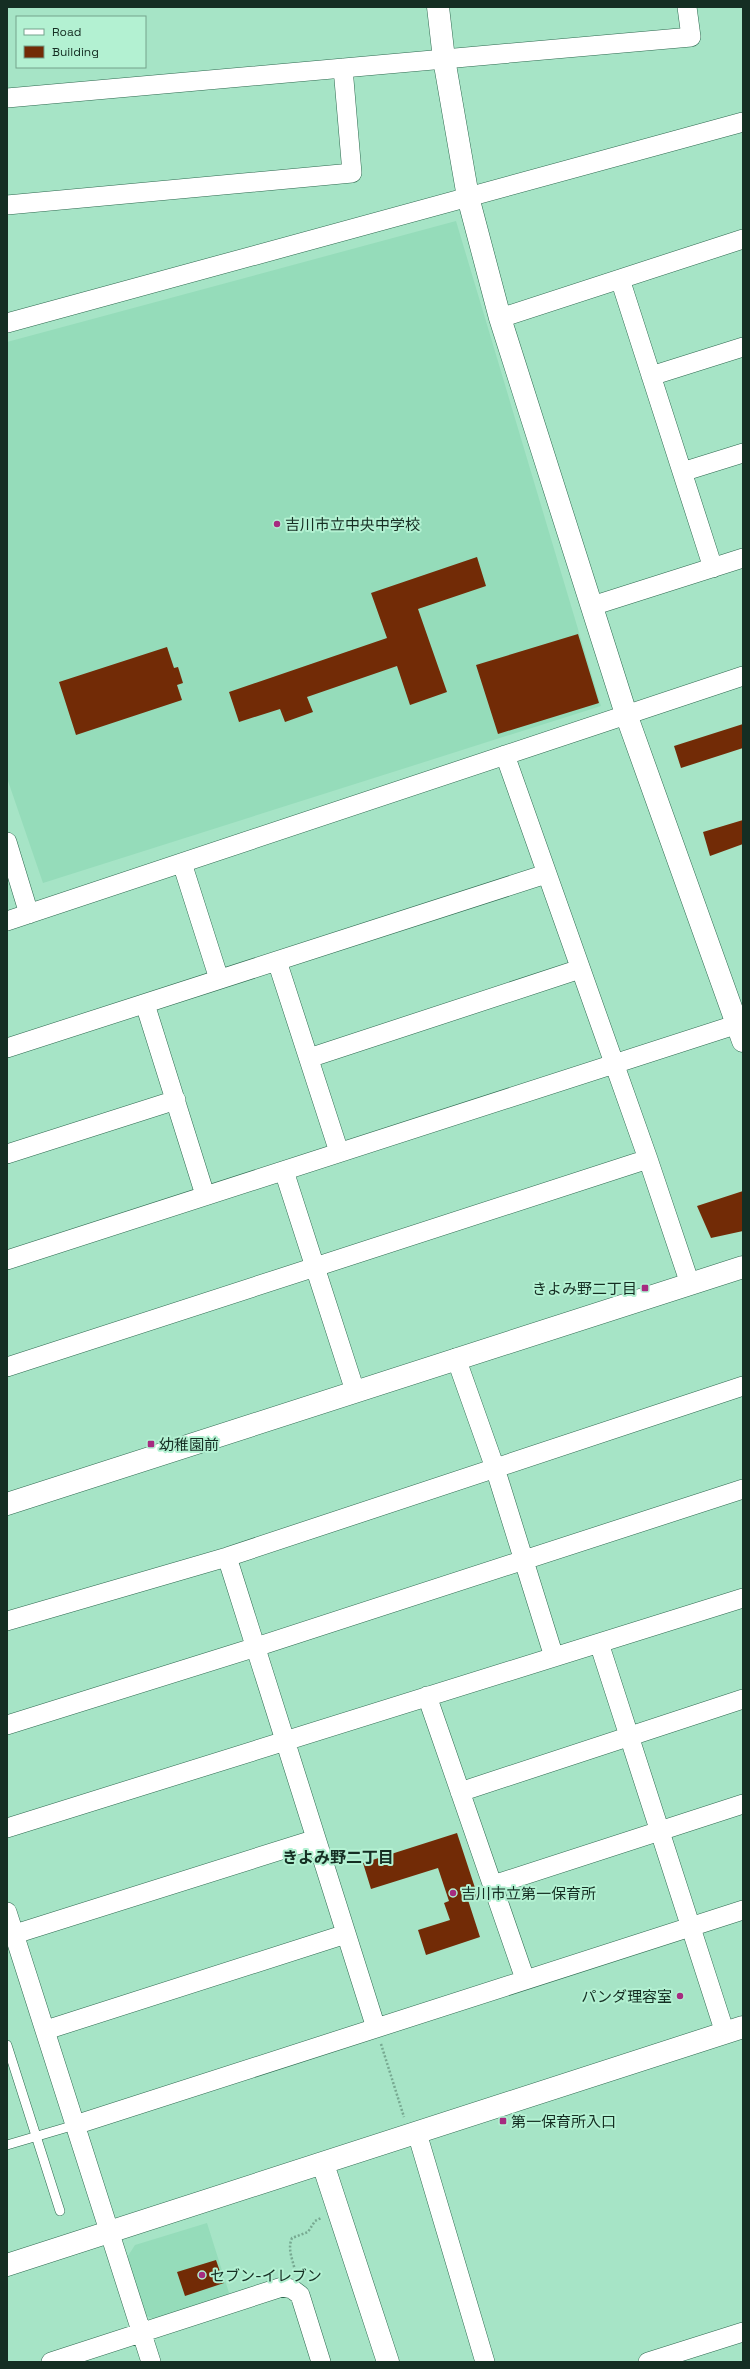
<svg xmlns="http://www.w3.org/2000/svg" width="750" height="2369" font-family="'Space Grotesk','Noto Sans JP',sans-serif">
<rect width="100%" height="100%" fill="#a6e4c6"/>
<path fill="#95dcba" d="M456,221L601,706L43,883L7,778V342Z
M207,2223L230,2296L157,2320L143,2315L126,2259L135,2245Z"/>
<path fill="#722b06" d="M477,557L486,586L418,609L447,692L410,705L397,666L307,697L313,712L285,722L280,709L239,722L229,692L387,638L371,593Z
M578,634L599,703L498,734L476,665Z
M167,647L174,668L178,667L183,683L177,685L182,700L76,735L59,682Z
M743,724V748L681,768L674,746Z
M743,820V844L710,856L703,832Z
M743,1191V1231L711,1238L697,1206Z
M457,1833L478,1897L468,1900L480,1937L426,1955L418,1930L450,1920L444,1903L449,1901L438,1868L371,1889L363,1863Z
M216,2260L224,2283L185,2296L177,2272Z"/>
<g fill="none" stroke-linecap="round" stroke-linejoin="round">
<defs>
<path id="lane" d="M7,2045L60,2211
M7,2145L75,2125"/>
<path id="street" d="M7,98L691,37L687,7
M7,205L352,173L343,68
M620,279L713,568
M500,318L743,239
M7,323L743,122
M651,376L743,347
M682,472L743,453
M592,606L743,558
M505,755L648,1159L690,1284
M7,842L29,914
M182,863L219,979
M7,921L743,676
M277,961L339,1152
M145,1004L205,1195
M7,1048L546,874
M309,1058L580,969
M7,1154L176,1100
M284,1171L355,1391
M7,1260L738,1024
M456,1358L495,1468L554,1657
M7,1367L648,1159
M227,1557L376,2028
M7,1621L227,1557L743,1386
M599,1643L725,2033
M427,1696L525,1979
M7,1725L256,1647L743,1489
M460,1792L743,1699
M7,1828L743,1598
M493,1885L743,1804
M7,1912L151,2362
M15,1934L316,1839
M46,2030L346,1934
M75,2125L743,1910
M417,2133L485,2362
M51,2362L282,2287L292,2289L300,2295L321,2362
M648,2362L743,2332"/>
<path id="secondary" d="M438,7L444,59L468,197L500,318L626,714L743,1041
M7,1504L743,1267
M323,2164L388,2362
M7,2265L743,2027"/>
</defs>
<use href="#lane" stroke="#2d694f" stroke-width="10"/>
<use href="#street" stroke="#2d694f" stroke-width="20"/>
<use href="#secondary" stroke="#2d694f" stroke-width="23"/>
<path stroke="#77a991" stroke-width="2.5" stroke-dasharray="2 2" stroke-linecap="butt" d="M381,2044L404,2117
M295,2271C293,2260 287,2249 292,2238L308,2232L315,2221L321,2218"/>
<use href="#lane" stroke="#fff" stroke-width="9"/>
<use href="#street" stroke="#fff" stroke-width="19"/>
<use href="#secondary" stroke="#fff" stroke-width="22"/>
</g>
<g fill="#a62b80" stroke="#b3f1d2" stroke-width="1.5">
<circle cx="277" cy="524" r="4"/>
<rect x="641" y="1284" width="8" height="8" rx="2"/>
<rect x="147" y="1440" width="8" height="8" rx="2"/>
<circle cx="453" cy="1893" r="4"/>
<circle cx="680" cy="1996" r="4"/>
<rect x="499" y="2117" width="8" height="8" rx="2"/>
<circle cx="202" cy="2275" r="4"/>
</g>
<g text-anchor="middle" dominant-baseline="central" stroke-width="4" stroke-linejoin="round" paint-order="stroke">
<g font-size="15" fill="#152e23" stroke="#b3f1d2" text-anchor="start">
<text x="285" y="524">吉川市立中央中学校</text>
<text x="637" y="1288" text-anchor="end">きよみ野二丁目</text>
<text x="159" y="1444">幼稚園前</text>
<text x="461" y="1893">吉川市立第一保育所</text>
<text x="672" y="1996" text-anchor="end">パンダ理容室</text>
<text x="511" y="2121">第一保育所入口</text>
<text x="210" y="2275">セブン-イレブン</text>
</g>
<g font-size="16" font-weight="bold" fill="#152e23" stroke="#b3f1d2">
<text x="338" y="1857">きよみ野二丁目</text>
</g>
</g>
<rect width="750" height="2369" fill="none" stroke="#152e23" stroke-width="16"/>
<rect x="16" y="16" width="130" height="52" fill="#b3f1d2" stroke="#74a38c"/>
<rect x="24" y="29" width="20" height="6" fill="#ffffff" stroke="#74a38c"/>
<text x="52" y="36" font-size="12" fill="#152e23">Road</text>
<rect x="24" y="46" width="20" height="12" fill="#722b06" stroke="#74a38c"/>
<text x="52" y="56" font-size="12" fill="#152e23">Building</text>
</svg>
